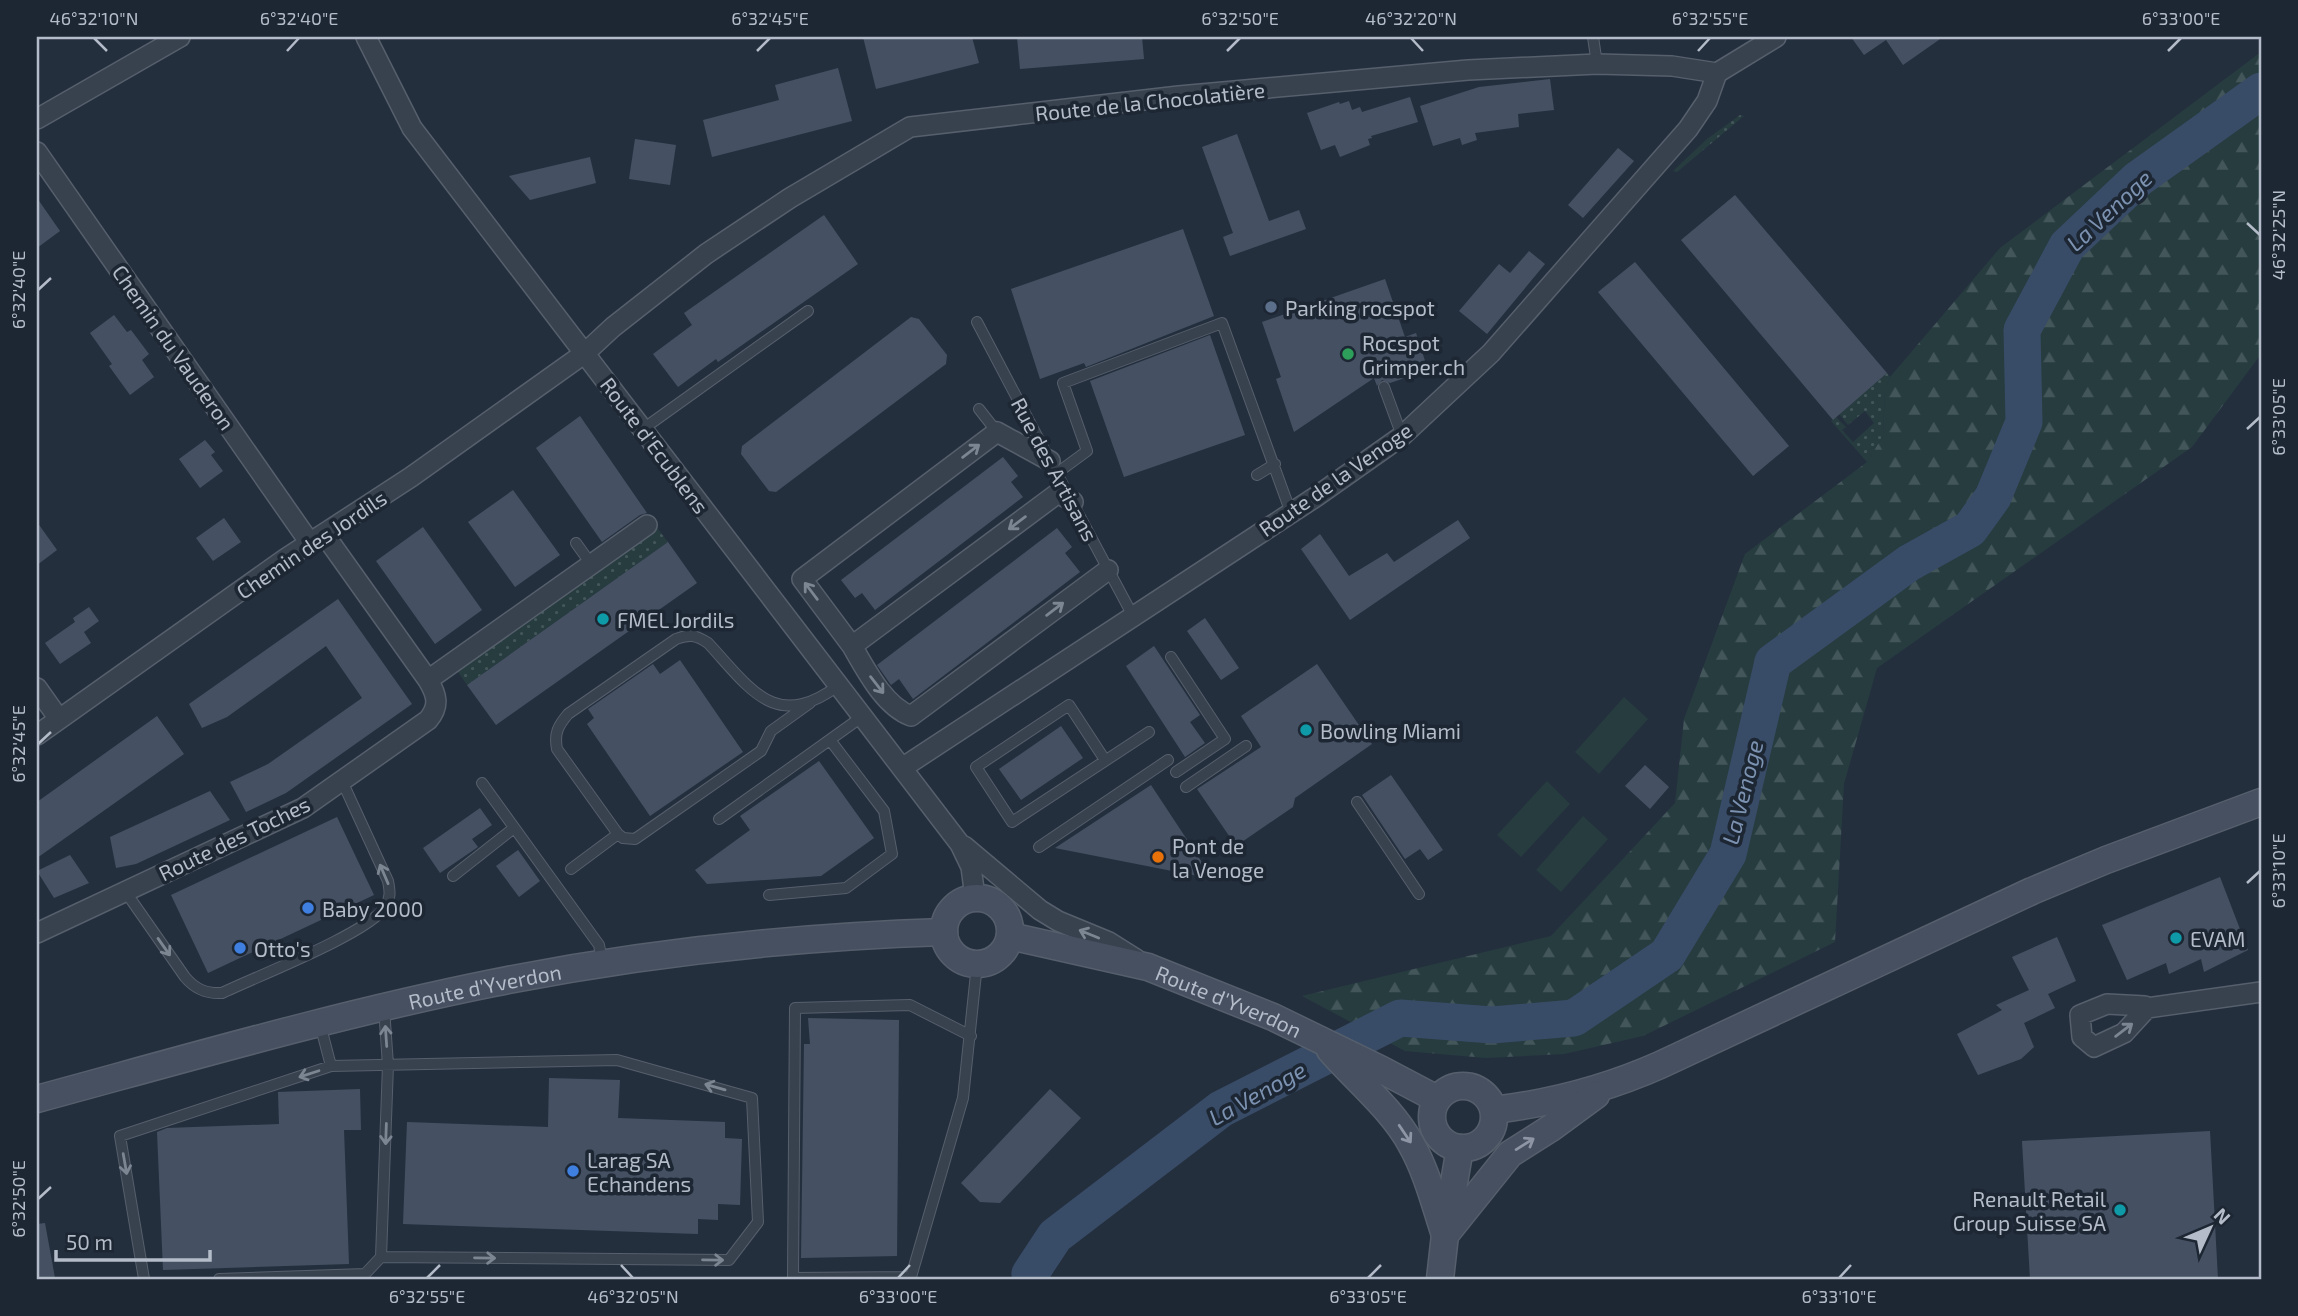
<svg xmlns="http://www.w3.org/2000/svg" width="2298" height="1316" font-family="'Exo 2',sans-serif">
<defs>
<pattern id="green-dots" width="8" height="8" patternUnits="userSpaceOnUse" patternTransform="scale(1.75)"><rect width="8" height="8" fill="#263c3f"/><path d="M2 2h.1M6 6h.1" fill="none" stroke="#435659" stroke-width="1.8" stroke-linecap="round"/></pattern>
<pattern id="forest-firs" width="22" height="20" patternUnits="userSpaceOnUse" patternTransform="scale(1.75)"><rect width="22" height="20" fill="#263c3f"/><path d="M5 1l3.5 6h-7zM16 11l3.5 6h-7z" fill="#435659"/></pattern>
</defs>
<rect width="100%" height="100%" fill="#242f3e"/>
<path fill="url(#green-dots)" d="M1740,115L1744,116L1677,172L1673,171L1707,139Z
M1887,373L1890,377L1885,389L1883,436L1867,462L1831,421L1836,417L1846,427L1842,430L1853,442L1874,423L1865,411L1848,425L1839,414Z
M652,521L668,542L467,685L452,663Z"/>
<path fill="url(#forest-firs)" d="M2261,52V354L2192,447L1877,668L1844,784L1835,942L1643,1036L1564,1054L1486,1058L1405,1051L1302,996L1551,936L1675,803L1684,719L1745,554L1867,462L1883,436L1885,389L1890,377L2000,248Z"/>
<path fill="#263c3f" d="M1624,697L1648,719L1599,774L1575,752Z
M1547,781L1570,804L1521,857L1497,835Z
M1583,816L1608,839L1561,892L1536,870Z"/>
<g fill="none" stroke-linecap="round" stroke-linejoin="round">
<path stroke="#394c67" stroke-width="37" d="M1032,1279L1030,1274L1055,1236L1221,1109L1400,1018L1492,1025L1574,1018L1667,955L1728,854L1773,662L1909,563L1970,529L1993,497L2024,422L2022,330L2067,246L2138,179L2261,91"/>
</g>
<path fill="#455162" d="M863,37H972L979,63L876,89Z
M1017,37H1142L1144,59L1020,69Z
M1851,37H1943L1903,65L1886,40L1864,55Z
M838,68L852,121L712,157L703,120L779,100L775,85Z
M1550,79L1554,110L1518,114L1519,127L1475,133L1477,140L1462,145L1460,138L1433,146L1420,106L1479,87Z
M1410,97L1418,122L1371,136L1372,138L1368,139L1370,145L1340,157L1335,145L1321,150L1307,113L1339,102L1340,104L1349,101L1352,110L1360,107L1362,112Z
M1237,134L1269,221L1299,210L1306,229L1230,256L1223,237L1233,233L1202,147Z
M635,139L676,145L670,185L629,179Z
M1618,148L1634,161L1583,218L1568,205Z
M590,157L596,183L530,200L509,176Z
M1735,195L1887,373L1833,420L1681,240Z
M37,198L60,231L37,248Z
M824,215L858,264L718,362L716,359L678,387L653,354L692,325L684,313Z
M1183,229L1214,316L1086,367L1084,363L1040,379L1011,289Z
M1529,251L1545,264L1487,334L1459,311L1499,264L1510,273Z
M1635,262L1789,446L1753,476L1598,292Z
M1385,279L1405,337L1416,333L1428,370L1390,383L1382,380L1377,386L1374,378L1294,432L1276,379L1281,377L1262,322Z
M114,315L127,332L131,330L149,354L142,360L154,377L130,395L109,366L112,364L90,333Z
M911,317L919,319L947,355L946,364L776,492L769,491L741,454L742,446Z
M1210,335L1245,435L1124,477L1090,381Z
M580,416L647,513L640,515L602,542L536,448Z
M205,440L215,452L211,455L223,471L200,488L179,459Z
M1003,457L1018,476L1011,482L1023,497L875,610L862,593L855,598L841,580Z
M513,490L560,555L515,587L468,522Z
M224,518L241,542L213,561L196,538Z
M1458,520L1470,538L1350,620L1301,549L1320,534L1349,576L1387,553L1394,562Z
M37,522L57,550L37,565Z
M423,527L482,610L435,644L376,561Z
M1057,528L1072,547L1065,553L1080,572L913,699L899,679L891,685L877,665Z
M668,542L697,583L496,725L467,685Z
M338,599L412,704L286,793L246,812L230,782L268,764L362,698L326,646L227,717L202,728L189,704Z
M89,607L99,621L84,632L91,643L60,664L45,643L75,622L73,618Z
M1205,618L1239,668L1221,680L1187,631Z
M1154,646L1200,715L1190,722L1205,743L1185,757L1126,666Z
M680,660L743,752L650,816L587,724L594,718L588,709L653,664L660,674Z
M1317,664L1372,744L1295,798L1293,807L1236,846L1197,789L1261,747L1241,716Z
M157,716L184,754L37,858V802Z
M1061,726L1083,758L1021,800L999,769Z
M819,761L874,838L821,876L707,884L695,870L750,830L740,816Z
M1645,765L1669,787L1650,809L1625,786Z
M1391,775L1443,850L1428,860L1420,849L1405,859L1362,795Z
M1151,785L1213,879L1055,848Z
M210,791L230,820L136,864L116,868L110,837Z
M480,808L492,825L472,839L478,847L440,873L423,848Z
M337,817L374,895L208,973L171,895Z
M518,850L540,881L519,897L496,866Z
M70,855L89,883L54,898L37,871Z
M2220,877L2248,950L2204,972L2201,959L2169,974L2166,963L2127,980L2102,925Z
M2057,937L2076,981L2048,994L2055,1008L2024,1023L2034,1047L2021,1059L1978,1075L1957,1034L2002,1010L1996,1005L2029,990L2012,957Z
M808,1018L899,1020L897,1256L801,1258L804,1044H810Z
M549,1078L620,1080L618,1118L725,1122V1138L742,1139L740,1205L718,1204V1220L698,1219V1234L403,1224L407,1122L548,1127Z
M360,1089L361,1130H344L349,1264L163,1270L157,1132L167,1128L279,1124L278,1092Z
M1050,1089L1081,1118L1000,1203L980,1202L961,1183Z
M2210,1131L2218,1279H2030L2022,1141Z
M45,1223L55,1278L37,1279V1224Z"/>
<g fill="none" stroke-linecap="round" stroke-linejoin="round">
<defs>
<path id="service" d="M1593,37L1597,64
M977,322L1047,455
M1384,387L1402,436
M979,409L997,432
M643,429L808,311
M1054,468L1133,616
M1057,473L1087,451L1063,383L1222,323L1291,513
M1257,475L1275,464
M576,543L591,564
M1171,657L1225,739L1176,772
M810,703L771,731L761,751L635,839L623,838L618,834L557,749C554,733 558,726 568,714L676,639C689,634 696,635 708,643C750,688 775,733 839,685
M1105,760L1069,705L976,767L1012,822L1149,732
M482,783L599,945L602,961
M1186,787L1246,746
M1357,802L1419,894
M719,819L863,716
M1039,847L1168,760
M571,869L618,834
M453,876L514,828
M125,891L185,977C195,989 206,994 222,993C255,977 369,933 385,907C391,898 390,891 388,881L342,781
M769,895L846,888L892,854L884,811L830,740
M971,1036L910,1005L795,1008L793,1278L911,1277L963,1098L977,964
M331,1066L617,1060L752,1098L758,1222L729,1260L381,1257L388,1065L384,1008
M144,1279L120,1136L331,1066L320,1024
M219,1279L365,1274L381,1257"/>
<path id="minor" d="M366,37L412,128L960,844L971,867L975,897
M37,119L180,37
M37,152L310,543
M1073,502L1058,493L852,646C866,670 884,706 911,716L1108,570
M852,646L802,579L997,432L1050,461
M428,680L647,525
M37,688L59,719
M37,735L285,559L411,477L585,353L613,327L706,254L790,198L910,127L1179,96L1468,70L1597,64L1672,66L1717,73L1776,37
M902,768L1317,496L1402,436L1491,353L1688,129L1707,101L1717,73
M964,846L1040,910L1058,921L1109,942L1136,959
M37,933L303,808L428,720C440,706 437,695 428,680L324,534
M2147,1008L2124,1033L2094,1047L2082,1037L2080,1015L2107,1004L2145,1006L2147,1008L2261,992"/>
<g id="secondary">
<circle cx="977" cy="931" r="33"/>
<path id="s1" d="M1010,936L1148,967L1273,1017L1382,1070L1437,1099"/>
<path d="M1330,1050C1356,1080 1392,1109 1411,1144C1427,1172 1435,1205 1445,1235"/>
<circle cx="1463" cy="1117" r="31"/>
<path id="s2" d="M37,1099C188,1058 339,1014 493,983C642,953 792,937 944,932"/>
<path d="M1494,1110C1552,1103 1606,1089 1660,1065L2032,891L2106,860L2261,802"/>
<path d="M1445,1235L1510,1154L1551,1128L1596,1095"/>
<path d="M1440,1279L1445,1235L1460,1148"/>
</g>
</defs>
<use href="#service" stroke="#565f6c" stroke-width="12"/>
<use href="#minor" stroke="#565f6c" stroke-width="22"/>
<use href="#secondary" stroke="#565f6c" stroke-width="29"/>
<use href="#service" stroke="#38414e" stroke-width="10"/>
<use href="#minor" stroke="#38414e" stroke-width="19"/>
<use href="#secondary" stroke="#465061" stroke-width="26"/>
</g>
<defs><path id="oneway-shaft" d="M-6 0H5M1.5-3L5.5 0L1.5 3" fill="none" stroke-width="1.6" stroke-linecap="round" stroke-linejoin="round" transform="scale(1.75)"/></defs>
<g stroke="#7c8592">
<use href="#oneway-shaft" transform="translate(971 451) rotate(-37)"/>
<use href="#oneway-shaft" transform="translate(1017 523) rotate(143)"/>
<use href="#oneway-shaft" transform="translate(811 591) rotate(-127)"/>
<use href="#oneway-shaft" transform="translate(1055 609) rotate(-37)"/>
<use href="#oneway-shaft" transform="translate(877 685) rotate(52)"/>
<use href="#oneway-shaft" transform="translate(384 874) rotate(-113)"/>
<use href="#oneway-shaft" transform="translate(1089 934) rotate(-158)"/>
<use href="#oneway-shaft" transform="translate(164 947) rotate(55)"/>
<use href="#oneway-shaft" transform="translate(2124 1030) rotate(-37)"/>
<use href="#oneway-shaft" transform="translate(386 1036) rotate(-94)"/>
<use href="#oneway-shaft" transform="translate(309 1074) rotate(162)"/>
<use href="#oneway-shaft" transform="translate(715 1087) rotate(-164)"/>
<use href="#oneway-shaft" transform="translate(386 1134) rotate(92)"/>
<use href="#oneway-shaft" transform="translate(125 1164) rotate(80)"/>
<use href="#oneway-shaft" transform="translate(485 1258) rotate(1)"/>
<use href="#oneway-shaft" transform="translate(713 1260) rotate(1)"/>
</g>
<g stroke="#8e96a5">
<use href="#oneway-shaft" transform="translate(1405 1134) rotate(56)"/>
<use href="#oneway-shaft" transform="translate(1525 1144) rotate(-32)"/>
</g>
<path fill="none" stroke="#b4bcc9" stroke-width="2.5" d="M94,38L107,51M1411,38L1423,51M287,51L299,38M757,51L770,38M1227,51L1240,38M1698,51L1710,38M2168,51L2181,38M2247,223L2260,235M38,290L51,278M2247,429L2260,417M38,744L51,732M2247,883L2260,871M38,1199L51,1187M621,1265L633,1278M427,1278L440,1265M898,1278L910,1265M1368,1278L1381,1265M1839,1278L1851,1265"/>
<circle fill="#5c6f8a" stroke="#1d2633" stroke-width="2.5" cx="1271" cy="307" r="7"/>
<circle fill="#2e9e5b" stroke="#1d2633" stroke-width="2.5" cx="1348" cy="354" r="7"/>
<g fill="#0f9aa8" stroke="#1d2633" stroke-width="2.5">
<circle cx="603" cy="619" r="7"/>
<circle cx="1306" cy="730" r="7"/>
<circle cx="2176" cy="938" r="7"/>
<circle cx="2120" cy="1210" r="7"/>
</g>
<circle fill="#e8710a" stroke="#1d2633" stroke-width="2.5" cx="1158" cy="857" r="7"/>
<g fill="#3f7fe0" stroke="#1d2633" stroke-width="2.5">
<circle cx="308" cy="908" r="7"/>
<circle cx="240" cy="948" r="7"/>
<circle cx="573" cy="1171" r="7"/>
</g>
<g text-anchor="middle" dominant-baseline="central" stroke-width="7" stroke-linejoin="round" paint-order="stroke">
<g font-size="21" fill="#b4bcc9" stroke="#1d2633">
<text transform="translate(1150 101) rotate(-6)">Route de la Chocolatière</text>
<text transform="translate(174 347) rotate(55)">Chemin du Vauderon</text>
<text transform="translate(655 445) rotate(53)">Route d'Ecublens</text>
<text transform="translate(1055 469) rotate(62)">Rue des Artisans</text>
<text transform="translate(1335 479) rotate(-35)">Route de la Venoge</text>
<text transform="translate(311 544) rotate(-34)">Chemin des Jordils</text>
<text transform="translate(234 838) rotate(-26)">Route des Toches</text>
<text stroke="none"><textPath href="#s2" startOffset="462">Route d'Yverdon</textPath></text>
<text stroke="none"><textPath href="#s1" startOffset="229">Route d'Yverdon</textPath></text>
</g>
<g font-size="21" fill="#b4bcc9" stroke="#1d2633" text-anchor="start">
<text x="1285" y="307">Parking rocspot</text>
<text x="1362" y="342">Rocspot<tspan x="1362" dy="24">Grimper.ch</tspan></text>
<text x="617" y="619">FMEL Jordils</text>
<text x="1320" y="730">Bowling Miami</text>
<text x="1172" y="845">Pont de<tspan x="1172" dy="24">la Venoge</tspan></text>
<text x="322" y="908">Baby 2000</text>
<text x="2190" y="938">EVAM</text>
<text x="254" y="948">Otto's</text>
<text x="587" y="1159">Larag SA<tspan x="587" dy="24">Echandens</tspan></text>
<text x="2106" y="1198" text-anchor="end">Renault Retail<tspan x="2106" dy="24">Group Suisse SA</tspan></text>
</g>
<g font-size="23" font-style="italic" fill="#7c92b1" stroke="#1d2633">
<text transform="translate(2109 210) rotate(-43)">La Venoge</text>
<text transform="translate(1742 792) rotate(-76)">La Venoge</text>
<text transform="translate(1257 1093) rotate(-29)">La Venoge</text>
</g>
</g>
<rect width="2298" height="1316" fill="none" stroke="#1d2633" stroke-width="77"/>
<g transform="translate(2210 1228) rotate(46)" stroke="#1d2633" stroke-width="5" paint-order="stroke">
<path d="M0-5L12 26L0 18L-12 26Z" fill="#b4bcc9"/>
<text y="-10" font-size="19" font-weight="bold" text-anchor="middle" fill="#b4bcc9">N</text>
</g>
<path d="M56 1250v10h154v-10" fill="none" stroke="#b4bcc9" stroke-width="3.5"/>
<text x="66" y="1250" font-size="21" fill="#b4bcc9" stroke="#1d2633" stroke-width="5" paint-order="stroke">50 m</text>
<rect x="38" y="38" width="2222" height="1240" fill="none" stroke="#b4bcc9" stroke-width="2.5"/>
<g font-size="18" text-anchor="middle" fill="#b4bcc9">
<text x="94" y="25">46°32'10"N</text>
<text x="299" y="25">6°32'40"E</text>
<text x="770" y="25">6°32'45"E</text>
<text x="1240" y="25">6°32'50"E</text>
<text x="1411" y="25">46°32'20"N</text>
<text x="1710" y="25">6°32'55"E</text>
<text x="2181" y="25">6°33'00"E</text>
<text transform="translate(2279 235) rotate(-90)" y="6">46°32'25"N</text>
<text transform="translate(19 290) rotate(-90)" y="6">6°32'40"E</text>
<text transform="translate(2279 417) rotate(-90)" y="6">6°33'05"E</text>
<text transform="translate(19 744) rotate(-90)" y="6">6°32'45"E</text>
<text transform="translate(2279 871) rotate(-90)" y="6">6°33'10"E</text>
<text transform="translate(19 1199) rotate(-90)" y="6">6°32'50"E</text>
<text x="427" y="1303">6°32'55"E</text>
<text x="633" y="1303">46°32'05"N</text>
<text x="898" y="1303">6°33'00"E</text>
<text x="1368" y="1303">6°33'05"E</text>
<text x="1839" y="1303">6°33'10"E</text>
</g>
</svg>
